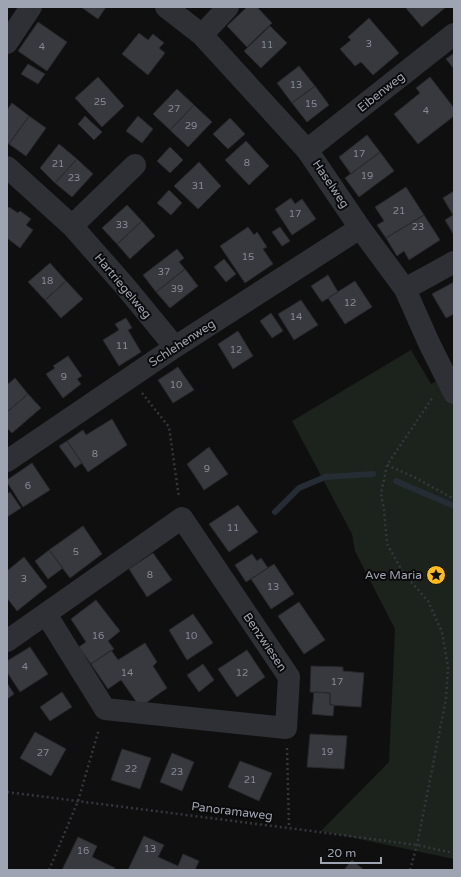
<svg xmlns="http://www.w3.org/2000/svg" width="461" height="877" font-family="'Varela Round',sans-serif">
<rect width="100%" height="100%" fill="#0f0f10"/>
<path fill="#1b231c" d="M411,350L431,384L454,372V859L321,831L389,762L395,629L355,551L352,534L292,421Z"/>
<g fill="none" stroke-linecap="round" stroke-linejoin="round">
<path stroke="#252c34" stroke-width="6" d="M396,481L454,506
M275,512L299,488L325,477L373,474"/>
</g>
<path fill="#38393e" stroke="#29282c" d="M81,7H106L98,19Z
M247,7H257L272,23L247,47L227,26Z
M405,7H446L422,27Z
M369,18L399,53L373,75L361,62L355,66L340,49L351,40L348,37Z
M38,22L67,42L47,71L18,51Z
M270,26L287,43L261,68L244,51Z
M139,33L148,40L153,34L164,43L159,48L165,53L148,75L122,54Z
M454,53V69L446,59Z
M28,64L45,74L38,84L21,74Z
M299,66L315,86L292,103L277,83Z
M98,77L124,106L102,127L75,98Z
M430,77L454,108V116L418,144L394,114L420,93L416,88Z
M315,86L329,105L307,122L292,103Z
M177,89L194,105L170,130L153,114Z
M12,103L29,116L9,144L7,143V110Z
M194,105L212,122L188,147L170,130Z
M29,116L46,128L26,156L9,144Z
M85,116L102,132L94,140L78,124Z
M138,116L153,129L142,143L126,131Z
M230,118L245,134L228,149L213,134Z
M367,135L380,152L351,174L339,157Z
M246,141L269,166L249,185L225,160Z
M59,144L77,159L55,183L40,168Z
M170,147L183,160L170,173L157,161Z
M380,152L394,171L359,197L345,178Z
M77,159L93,174L72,197L55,183Z
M199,162L221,186L198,209L174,186Z
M406,187L424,215L386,238L377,225L384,221L375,207Z
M169,190L182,203L171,215L157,203Z
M454,191V235L445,220L453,215L443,198Z
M291,198L295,204L302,199L316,219L292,235L275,209Z
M127,205L142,221L117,244L102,228Z
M9,207L18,213L20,211L31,219L26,225L33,230L20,248L7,238V209Z
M424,215L440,240L409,260L404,251L397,256L386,238Z
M142,221L155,236L130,259L117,244Z
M248,227L254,235L257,232L267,247L263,249L273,264L245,283L220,246Z
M280,227L290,241L282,246L272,232Z
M177,249L184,258L179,262L185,269L156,292L143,275Z
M224,259L236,274L226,282L214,267Z
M50,263L66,281L45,300L28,282Z
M185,269L198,286L170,308L156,292Z
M328,275L338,292L322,302L311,286Z
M66,281L83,299L61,318L45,300Z
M355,281L372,307L345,324L328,298Z
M454,282V314L446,318L432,294Z
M301,300L318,325L294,340L278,314Z
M271,313L283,331L272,338L260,321Z
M126,318L132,328L128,330L141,352L119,366L103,340L119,330L115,324Z
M238,331L253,356L233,369L218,344Z
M68,356L82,376L77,379L81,384L63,398L46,374L55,368L53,366Z
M178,367L194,390L173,403L158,380Z
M15,378L28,394L7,412V385Z
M28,394L41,408L12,433L7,428V412Z
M112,419L127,445L88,472L67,441L83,430L86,435Z
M67,441L82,463L75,468L59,446Z
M209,447L228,474L204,490L187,464Z
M32,463L50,490L23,507L7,482V480Z
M10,492L21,508L7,517V494Z
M238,505L258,532L229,552L209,524Z
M83,526L102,554L70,578L49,550Z
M49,550L63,568L48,579L35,561Z
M153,553L172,580L147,597L129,569Z
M252,554L257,561L261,558L268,568L246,582L235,565Z
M24,557L47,587L17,611L7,598V571Z
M274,564L294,594L271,609L251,579Z
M96,600L120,631L108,641L114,649L91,664L79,647L86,642L71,619Z
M299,602L325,640L304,654L278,616Z
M193,614L213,643L187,660L169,630Z
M145,643L157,662L153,666L167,688L140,707L121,680L108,689L91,664L111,650L118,660Z
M30,647L48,674L20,692L7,672V661Z
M247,650L265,677L237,697L218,669Z
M203,664L214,680L199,692L187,675Z
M311,666L343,667V671L364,673L361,707L330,705V693L310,692Z
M7,683L14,694L7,699Z
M62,692L72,707L50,721L40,707Z
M314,692L330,693V705H334L333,716L312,714Z
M35,732L66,749L51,776L20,758Z
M310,734L347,736L344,769L307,767Z
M122,749L151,758L140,789L111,780Z
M172,753L194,762L182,791L160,782Z
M240,761L272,773L259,801L228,787Z
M144,836L164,845L158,857L178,866L183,854L199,861L195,870H128Z
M78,837L97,846L92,857L115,868L114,870H62Z
M352,860L364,870H344Z"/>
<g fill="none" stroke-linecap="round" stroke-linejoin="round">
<path stroke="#35373c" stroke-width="2.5" stroke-dasharray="2 3" stroke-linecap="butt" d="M142,393L169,427L179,498
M387,465L414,477L454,499
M287,748L289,828
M7,792L319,832L417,845L454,853
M49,870L78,801L99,729
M410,870L417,845L446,699L448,667L442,632L428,601L404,574L387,544L384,510L381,494L387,465L433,397"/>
<path stroke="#2f3035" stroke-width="22" d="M166,7L202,35L307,150L360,228L405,289L429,343L454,393
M202,35L228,7
M7,43L31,7
M307,150L454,34
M7,167L72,226L124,285L175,347
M72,226L135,165
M405,289L454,262
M7,461L175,347L360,228
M7,641L182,518L289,677L286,728L105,709L46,614"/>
</g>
<defs>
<symbol id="sight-disc" viewBox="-11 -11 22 22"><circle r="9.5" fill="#febc19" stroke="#0a0a0b"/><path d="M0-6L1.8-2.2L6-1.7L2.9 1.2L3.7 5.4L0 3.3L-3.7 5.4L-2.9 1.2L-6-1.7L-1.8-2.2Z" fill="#111"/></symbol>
</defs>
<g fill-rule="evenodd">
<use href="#sight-disc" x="425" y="564" width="22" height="22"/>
</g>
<g text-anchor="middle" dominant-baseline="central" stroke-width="4" stroke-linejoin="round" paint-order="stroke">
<g font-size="10" fill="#858995">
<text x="369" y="44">3</text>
<text x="267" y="45">11</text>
<text x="42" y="47">4</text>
<text x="296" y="85">13</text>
<text x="100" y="102">25</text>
<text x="311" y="104">15</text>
<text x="174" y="109">27</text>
<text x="426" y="111">4</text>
<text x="191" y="126">29</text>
<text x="359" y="154">17</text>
<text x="247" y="163">8</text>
<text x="58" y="164">21</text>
<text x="367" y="176">19</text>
<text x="74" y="178">23</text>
<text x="198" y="186">31</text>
<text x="399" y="211">21</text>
<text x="295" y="214">17</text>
<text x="122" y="225">33</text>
<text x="418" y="227">23</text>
<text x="248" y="257">15</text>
<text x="164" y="272">37</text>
<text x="47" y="281">18</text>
<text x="177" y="289">39</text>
<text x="350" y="303">12</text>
<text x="296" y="317">14</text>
<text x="122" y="346">11</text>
<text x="236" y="350">12</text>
<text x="64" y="377">9</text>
<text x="176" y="385">10</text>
<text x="95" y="454">8</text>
<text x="207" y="469">9</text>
<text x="28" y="486">6</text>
<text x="233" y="528">11</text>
<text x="76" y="552">5</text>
<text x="150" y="575">8</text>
<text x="24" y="579">3</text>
<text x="273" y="587">13</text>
<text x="98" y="636">16</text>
<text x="191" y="636">10</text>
<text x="25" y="667">4</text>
<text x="127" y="673">14</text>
<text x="242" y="673">12</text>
<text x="337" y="682">17</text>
<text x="327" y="752">19</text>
<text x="43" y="753">27</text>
<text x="131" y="769">22</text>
<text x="177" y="772">23</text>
<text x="250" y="780">21</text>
<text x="150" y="849">13</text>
<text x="83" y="851">16</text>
</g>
<g font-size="12" fill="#9fa4b2" stroke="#0a0a0b">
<text transform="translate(381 92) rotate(-38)">Eibenweg</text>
<text transform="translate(331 184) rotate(56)">Haselweg</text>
<text transform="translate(123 286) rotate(50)">Hartriegelweg</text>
<text transform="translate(182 343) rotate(-33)">Schlehenweg</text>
<text transform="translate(265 642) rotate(56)">Benzwiesen</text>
<text transform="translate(232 811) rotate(7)">Panoramaweg</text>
</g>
<g font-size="12" fill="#9fa4b2" stroke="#0a0a0b" text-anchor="end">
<text x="422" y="575">Ave Maria</text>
</g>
</g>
<rect width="461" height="877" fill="none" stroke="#9fa4b2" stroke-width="16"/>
<path d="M321 857v6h60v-6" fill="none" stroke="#9fa4b2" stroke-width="2"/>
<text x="327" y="857" font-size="12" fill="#9fa4b2" stroke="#0a0a0b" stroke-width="3" paint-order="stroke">20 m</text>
</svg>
